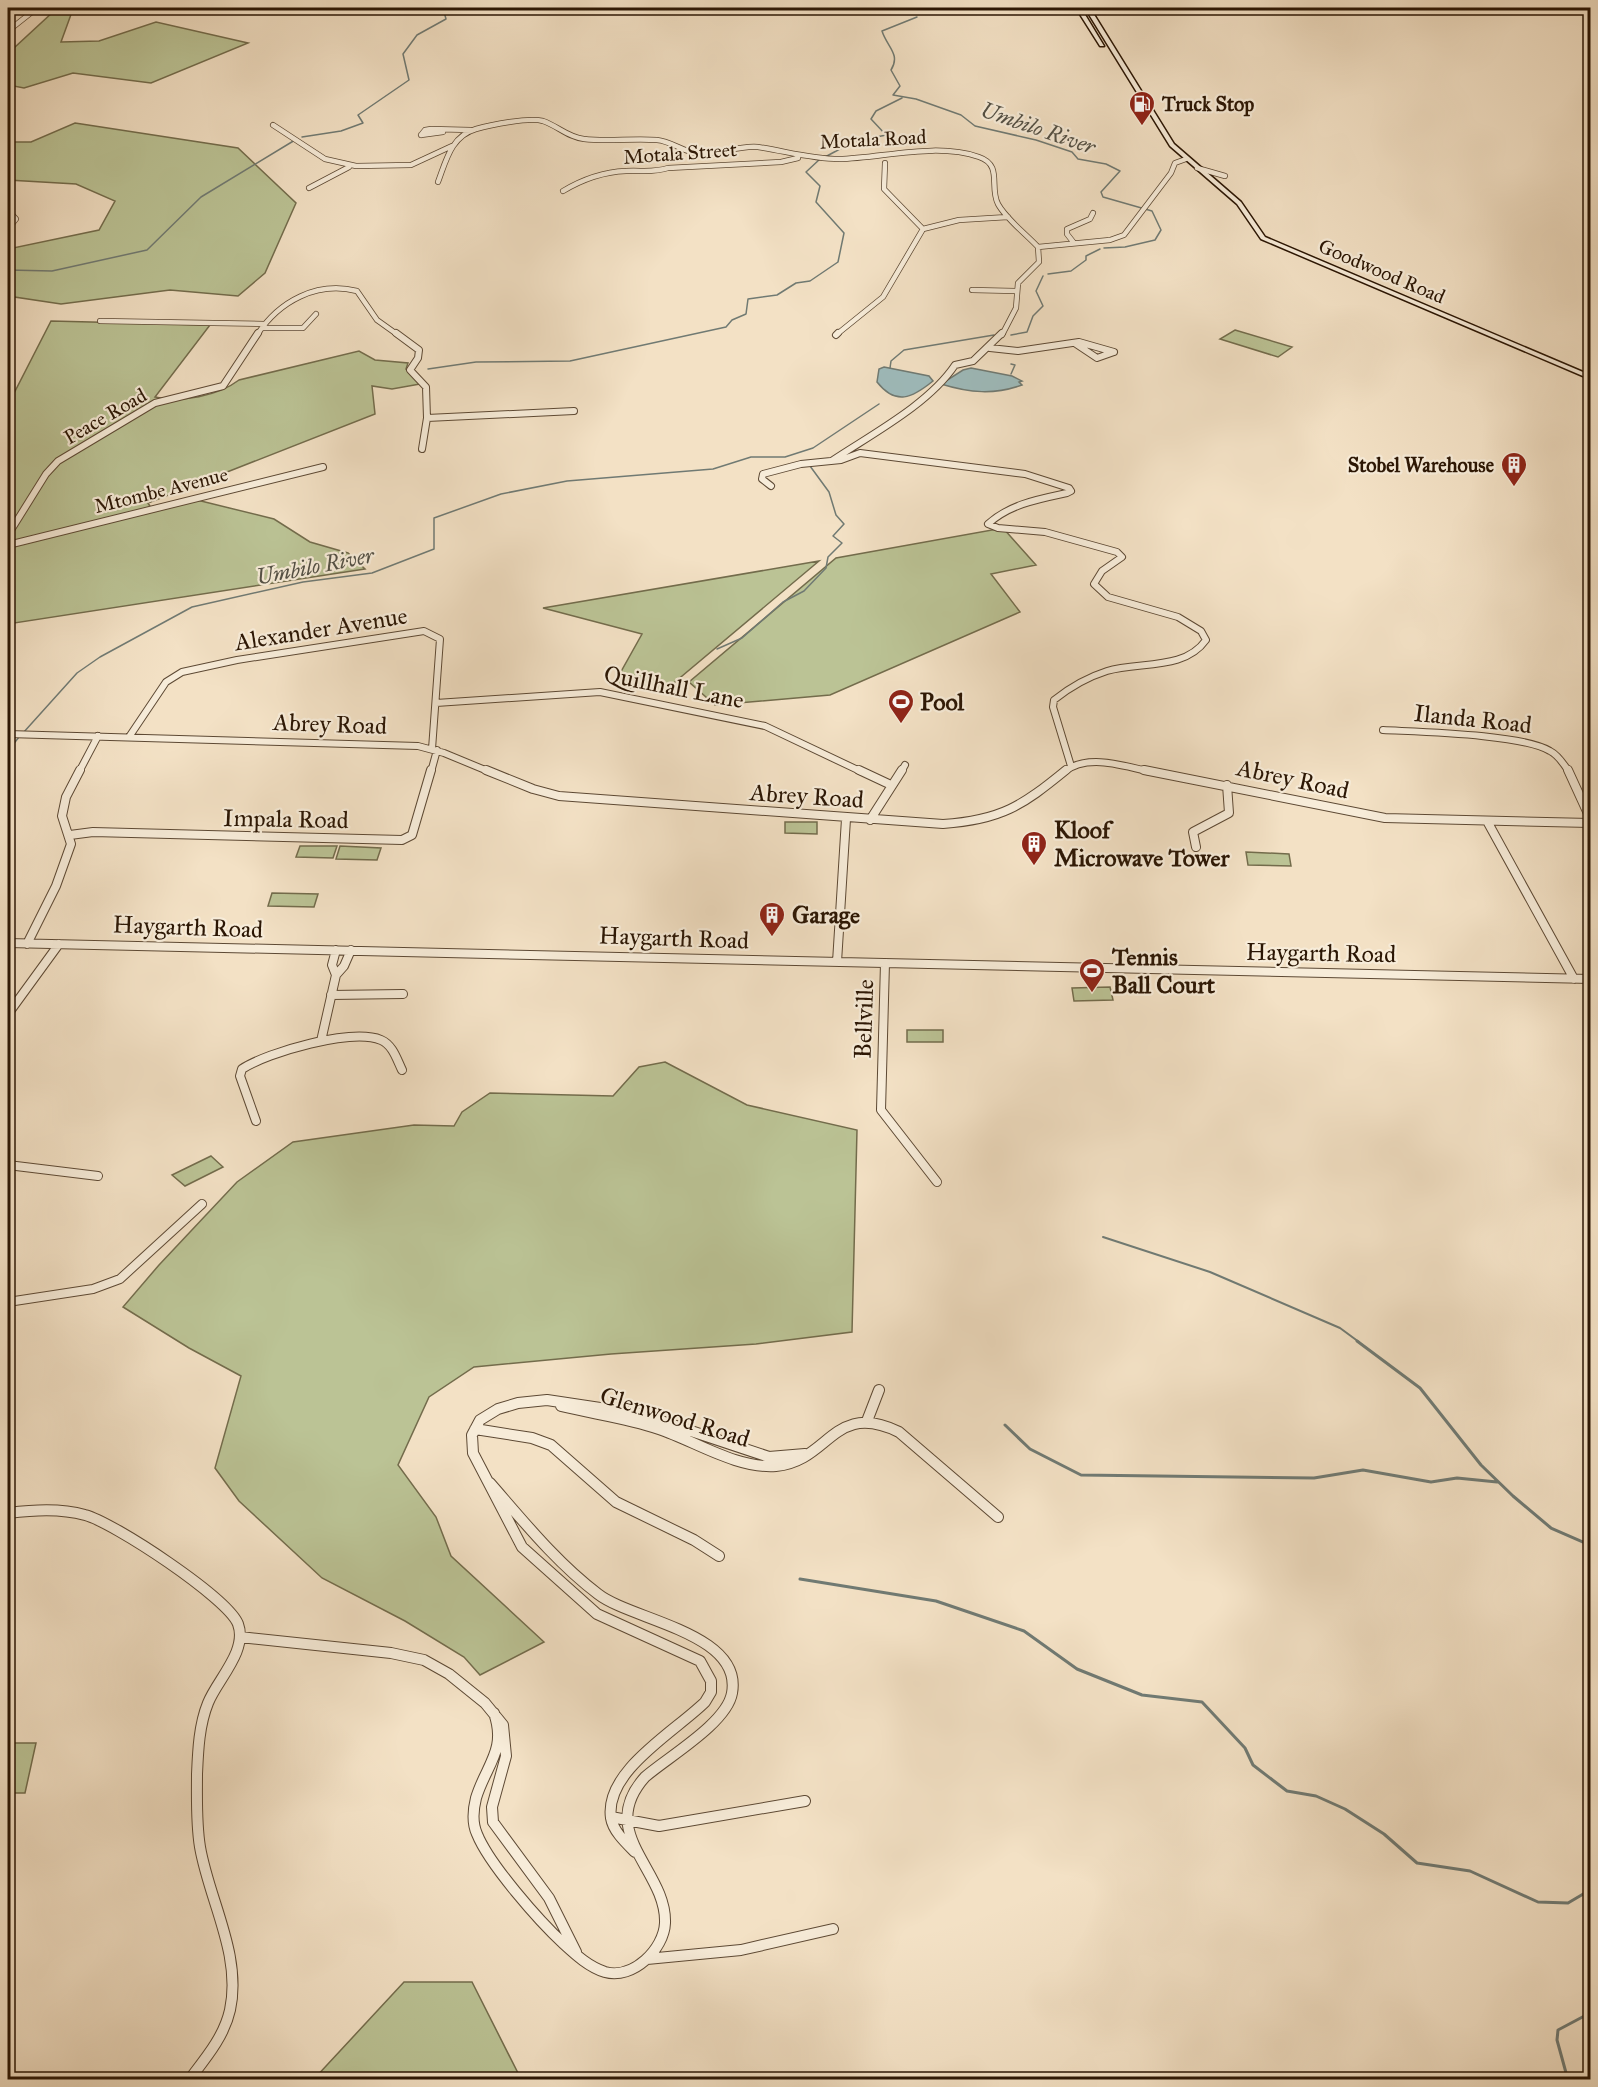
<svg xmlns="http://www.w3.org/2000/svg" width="1598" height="2087" font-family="'IM FELL Great Primer',serif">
<rect width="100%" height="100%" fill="#f3e1c5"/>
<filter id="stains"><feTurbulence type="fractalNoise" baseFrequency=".00333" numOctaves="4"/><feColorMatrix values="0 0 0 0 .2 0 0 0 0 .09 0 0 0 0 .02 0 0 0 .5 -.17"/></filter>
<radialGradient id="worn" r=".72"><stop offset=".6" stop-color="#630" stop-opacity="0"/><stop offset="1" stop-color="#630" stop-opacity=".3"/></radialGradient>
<path fill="#bbc395" stroke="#736c4c" stroke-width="1.5" d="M73,9L61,42L99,41L156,22L248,43L151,83L73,73L24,88L8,85V48L15,47L53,12Z
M75,123L238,148L296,203L265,273L238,296L170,290L61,304L8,296V249L99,230L115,201L76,184L8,180V142H31Z
M51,321L210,325L155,397C181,403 218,396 239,380L359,351L375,360L408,363L406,369L420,384L392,389L372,386L375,414L148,503L151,508L197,500L274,519L310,542L348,553L365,569L8,624V405Z
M1235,330L1292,347L1278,357L1220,339Z
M1003,528L1036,565L991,574L1020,612L830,695L715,705L689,682L836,558Z
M819,561L663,692L613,686L642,634L543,608Z
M785,822H817V834L785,833Z
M300,846H337L333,858L296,857Z
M340,846L381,848L377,860L336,859Z
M1246,852L1289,854L1291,866L1248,865Z
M272,893L318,894L314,907L268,906Z
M1110,987L1113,1000L1074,1001L1072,988Z
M907,1030H943V1042H907Z
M665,1062L747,1105L857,1130L852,1332L756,1344L611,1354L474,1367L429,1397L398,1465L436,1517L451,1556L544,1642L480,1675L464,1657L405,1621L322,1578L239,1501L215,1468L241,1376L189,1348L123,1307L159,1265L237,1182L293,1142L414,1125L454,1126L462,1112L490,1093L613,1096L639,1067Z
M211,1156L223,1167L185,1186L172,1175Z
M8,1743H36L25,1793H8Z
M404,1982H472L521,2079H314Z"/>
<path fill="#9ebcbd" stroke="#707a73" stroke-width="1.5" d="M884,367L929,376L933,381C912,398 896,406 877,382L879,369Z
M971,368L1012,376L1022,381L1019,382L1022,385C994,395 970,393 941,384L963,370Z"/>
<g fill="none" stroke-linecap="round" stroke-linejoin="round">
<path stroke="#707a73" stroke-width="1.5" d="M906,8L917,14
M917,17L882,31C887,47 901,54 891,70L900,86L893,95L916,99L961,115L975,126L1036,140L1072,152L1078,159L1106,164L1120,171L1101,192L1103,197L1152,211L1161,230L1155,240L1125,247L1104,248
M302,137L341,131L363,123L358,115L409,80L403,54L417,35L446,19L443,8
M825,157L853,142L886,135L871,119L876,111L902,98
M8,270L52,271L147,250L201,197L295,140
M1048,274L1071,271L1086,260V256L1100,249
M1011,335L1027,332L1033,316L1043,306L1036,291L1043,276
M1011,364L1015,365L1011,374
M890,368L891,361L904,350L994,335
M428,369L476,362L570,361L726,327L732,320L746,314L748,299L777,295L796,283L810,281L838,262L844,233L816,202L820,186L806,172L820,159
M717,649L742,638L783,602L804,591L826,568L828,557L842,543L833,536L844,524L836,515L829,492L810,466
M23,733L77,673L100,657L192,607L303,582L372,573L434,549V518L501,494L567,481L713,469L751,457H785L813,448L879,404
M8,751L19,737"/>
<path stroke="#707a73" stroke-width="2" d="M1103,1237L1210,1272L1340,1328L1359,1342"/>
<path stroke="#707a73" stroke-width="3" d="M1357,1341L1420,1388L1481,1465L1513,1496L1551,1528L1590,1545
M1005,1425L1030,1449L1081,1475L1314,1478L1363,1470L1431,1482L1457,1478L1497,1482
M800,1579L936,1601L1024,1631L1077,1669L1142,1695L1202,1702L1245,1748L1253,1765L1287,1791L1316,1796L1345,1809L1384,1834L1417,1863L1470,1871L1538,1902L1568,1903L1590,1890
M1568,2080L1557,2040L1558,2030L1590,2013"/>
<defs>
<path id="street-far3" d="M8,31L32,12L33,8
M273,125L325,159L356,166L411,165L452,146
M421,135L425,130L431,129L471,130
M421,135L443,132
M885,163L884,189L923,229
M1197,168L1225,176
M438,182C446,161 451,136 476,129C490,125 529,117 543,121C558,126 567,137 584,139C608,142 632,138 657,140C671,141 685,153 700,154C719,155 739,145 758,147C785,151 811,159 839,159C883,158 936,142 979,157C1003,165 989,187 998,204C1006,219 1026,234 1038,247L1110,240L1124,235L1171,173L1175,163L1186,159
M309,188L349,167
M563,191C583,179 602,172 626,171C641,170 653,173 668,168L781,162L798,158
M8,210L16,219L8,229
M1074,243L1067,234V229L1090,219L1093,213
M972,290L1015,291
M100,321L264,324
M262,328H303L316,314
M257,335C279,301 317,281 357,291L377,320L398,335
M836,335L883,297L923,229L959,220L1008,217
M1002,335L1016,308L1018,283L1039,262L1038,247"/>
<path id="street-far2" d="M396,333L419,350L418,358L410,370L426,387L427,418L422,449
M836,335L838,333
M1076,344L1097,358L1114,352
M990,348L1018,351L1079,342L1114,352
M427,418L574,411
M833,460C872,434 929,404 955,365L973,361L1002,333
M771,486L762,479L763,474L801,464L841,460L860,453L1025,474L1069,488L1071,491L1067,493C1039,499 1010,504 988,524L998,528L1045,532L1117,552L1122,557L1102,571L1094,584L1108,597L1178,617L1201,631L1206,640C1184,671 1139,661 1107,671C1088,677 1069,688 1054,700L1053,707L1071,766
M8,535L46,474L58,461L155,403L223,386L258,333
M8,545L323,467
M436,703L600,692L765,726L862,772
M1383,730C1419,732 1522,734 1550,751C1558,755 1564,764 1569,772
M8,734L418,746L444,753L490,772
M129,737L166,682L182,672L237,660L424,631L440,639L432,749
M79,772L98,736
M431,772L437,750
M901,772L905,765
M1064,772C1087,753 1125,766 1151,772"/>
<path id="street-far1" d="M486,770L533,789L559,796L943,824C1001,820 1022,806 1066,770
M859,770L891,785
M1144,770L1385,818L1590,823
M1568,770L1590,818
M870,820L902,770
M1487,821L1574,979
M70,835L93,832L402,840L412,835L431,770
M1196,847L1193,832L1229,813L1227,785
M8,943L1590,979
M27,944L56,886L71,844L62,816L66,797L80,770
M336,950L332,965L336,975
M837,962L846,819
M885,963L881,1110L937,1182
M331,995L403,994
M8,1014L59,944
M321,1041L336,975L344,966L351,950
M256,1121L240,1076L242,1069C268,1052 352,1028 381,1040C393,1045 397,1060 402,1070
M8,1165L98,1176
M8,1302L93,1289L120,1279L202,1204"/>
<path id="street" d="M561,1406C594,1414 627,1418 659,1429C695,1441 737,1469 776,1466C830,1461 833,1400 899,1432L998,1517
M867,1421L879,1390
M475,1429L532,1438L551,1445L616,1502L694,1540L719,1556
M490,1483C524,1522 557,1563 598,1594C631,1620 743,1633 732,1693C727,1723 668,1757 645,1777C595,1833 667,1870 665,1923C664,1949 633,1980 605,1972C589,1967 576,1955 564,1944C539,1921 489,1864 477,1834C472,1823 473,1810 476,1798C486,1765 507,1750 494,1713
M8,1513C33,1510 60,1508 85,1515C113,1522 228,1598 238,1624C248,1651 217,1680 208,1703C199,1725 198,1751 197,1774C197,1798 196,1823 200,1847C209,1900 242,1955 230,2010C224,2037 205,2059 189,2080
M240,1637L391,1653L424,1660L449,1674L485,1703L503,1725L506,1756L492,1807L493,1822L549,1898L576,1952
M611,1817L659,1826L805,1801
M635,1852C626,1843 613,1831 611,1818C604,1771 676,1731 705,1702L711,1692V1681L700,1661L597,1614L522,1547L473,1453L472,1435L480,1420L498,1409L518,1403L547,1400L640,1414L769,1457L805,1454
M647,1959L741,1950L833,1929"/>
<path id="secondary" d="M1076,8H1081L1104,46H1100Z
M1085,8H1090L1174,144L1241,202L1265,237L1590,375V379L1261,239L1237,204L1170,146Z"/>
</defs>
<use href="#street-far3" stroke="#5d4934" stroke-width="6"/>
<use href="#street-far2" stroke="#5d4934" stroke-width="8"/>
<use href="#street-far1" stroke="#5d4934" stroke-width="10"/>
<use href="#street" stroke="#5d4934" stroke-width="12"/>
<use href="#secondary" stroke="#2b1604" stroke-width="3"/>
<use href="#street-far3" stroke="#f7ecd9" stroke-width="4.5"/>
<use href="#street-far2" stroke="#f7ecd9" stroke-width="6"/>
<use href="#street-far1" stroke="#f7ecd9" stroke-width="8"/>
<use href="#street" stroke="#f7ecd9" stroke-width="10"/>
<use href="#secondary" fill="#f7ecd9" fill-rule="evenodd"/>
</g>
<defs>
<symbol id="fuel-pin" viewBox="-11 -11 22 30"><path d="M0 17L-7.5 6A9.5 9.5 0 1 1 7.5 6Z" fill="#8f2418" stroke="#f7ecd9"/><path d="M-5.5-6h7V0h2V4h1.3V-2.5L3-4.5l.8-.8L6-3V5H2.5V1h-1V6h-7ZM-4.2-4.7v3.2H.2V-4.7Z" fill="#fff"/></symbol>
<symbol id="building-pin" viewBox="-11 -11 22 30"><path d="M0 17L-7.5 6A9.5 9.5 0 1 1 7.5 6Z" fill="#8f2418" stroke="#f7ecd9"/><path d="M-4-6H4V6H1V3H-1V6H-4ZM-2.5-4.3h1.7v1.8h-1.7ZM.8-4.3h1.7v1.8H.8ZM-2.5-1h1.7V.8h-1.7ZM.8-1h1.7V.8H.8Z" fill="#fff"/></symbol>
<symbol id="stadium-pin" viewBox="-11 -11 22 30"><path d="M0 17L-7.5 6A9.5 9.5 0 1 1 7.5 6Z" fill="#8f2418" stroke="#f7ecd9"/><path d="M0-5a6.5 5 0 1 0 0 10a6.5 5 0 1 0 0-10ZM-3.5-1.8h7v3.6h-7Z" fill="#fff"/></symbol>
</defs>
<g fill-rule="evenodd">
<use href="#fuel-pin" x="1127" y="89" width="30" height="40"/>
<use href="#building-pin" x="1499" y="450" width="30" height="40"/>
<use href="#stadium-pin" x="886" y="687" width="30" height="40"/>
<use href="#building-pin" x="1019" y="829" width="30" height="40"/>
<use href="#building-pin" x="757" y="900" width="30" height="40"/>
<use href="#stadium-pin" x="1077" y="956" width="30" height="40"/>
</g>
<g text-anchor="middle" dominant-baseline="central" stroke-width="4.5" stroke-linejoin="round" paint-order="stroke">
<g font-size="20" font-weight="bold" fill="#2b1604" stroke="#f7ecd9" text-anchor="start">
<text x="1162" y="104">Truck Stop</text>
<text x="1494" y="465" text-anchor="end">Stobel Warehouse</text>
</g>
<g font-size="20" fill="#2b1604" stroke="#f7ecd9">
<text transform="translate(873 139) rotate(-3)">Motala Road</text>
<text transform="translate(680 153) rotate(-4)">Motala Street</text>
<text transform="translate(1382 271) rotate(23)">Goodwood Road</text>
<text transform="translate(105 416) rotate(-30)">Peace Road</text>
<text transform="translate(161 490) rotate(-14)">Mtombe Avenue</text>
</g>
<g font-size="22" font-style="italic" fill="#535045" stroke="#f7ecd9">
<text transform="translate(1038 128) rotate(19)">Umbilo River</text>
<text transform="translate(315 566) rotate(-11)">Umbilo River</text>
</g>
<g font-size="24" fill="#2b1604" stroke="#f7ecd9">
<text transform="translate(321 629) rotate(-9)">Alexander Avenue</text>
<text transform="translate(674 687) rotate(11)">Quillhall Lane</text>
<text transform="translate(1473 719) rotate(6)">Ilanda Road</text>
<text transform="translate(330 724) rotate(2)">Abrey Road</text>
<text transform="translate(1293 779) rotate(12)">Abrey Road</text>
<text transform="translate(807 796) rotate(4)">Abrey Road</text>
<text transform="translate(286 819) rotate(1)">Impala Road</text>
<text transform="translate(188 927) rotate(2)">Haygarth Road</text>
<text transform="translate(674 938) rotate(2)">Haygarth Road</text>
<text transform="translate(1321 953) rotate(1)">Haygarth Road</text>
<text transform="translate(864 1019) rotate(-88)">Bellville</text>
<text transform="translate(675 1417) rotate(17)">Glenwood Road</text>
</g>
<g font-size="24" font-weight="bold" fill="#2b1604" stroke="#f7ecd9" text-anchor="start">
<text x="920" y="702">Pool</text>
<text x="1054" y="830">Kloof<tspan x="1054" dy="28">Microwave Tower</tspan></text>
<text x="792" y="915">Garage</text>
<text x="1112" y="957">Tennis<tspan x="1112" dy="28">Ball Court</tspan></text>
</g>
</g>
<rect width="1598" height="2087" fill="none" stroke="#f3e1c5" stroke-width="30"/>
<rect x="9" y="9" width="1580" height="2069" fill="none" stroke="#2b1604" stroke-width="3"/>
<rect x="15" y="15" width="1568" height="2057" fill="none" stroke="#2b1604" stroke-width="1.5"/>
<rect width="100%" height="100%" filter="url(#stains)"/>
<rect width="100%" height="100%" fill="url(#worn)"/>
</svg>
